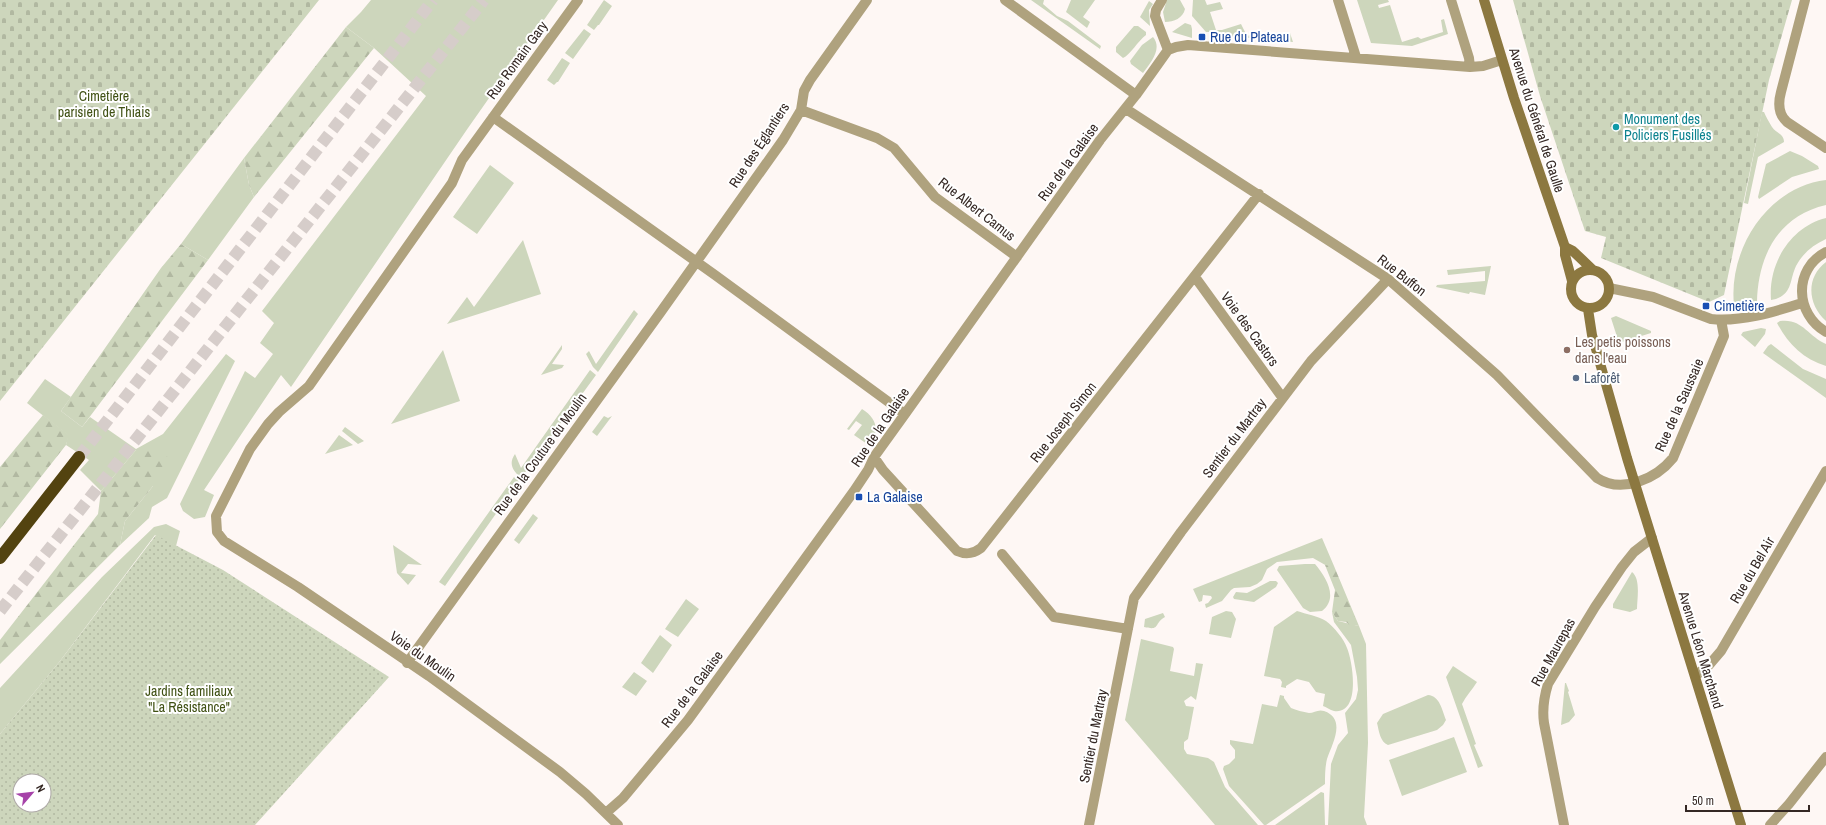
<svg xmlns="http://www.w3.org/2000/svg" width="1826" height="825" font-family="'Archivo Narrow',sans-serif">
<defs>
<pattern id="forest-firs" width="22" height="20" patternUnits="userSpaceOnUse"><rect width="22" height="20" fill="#cdd6bc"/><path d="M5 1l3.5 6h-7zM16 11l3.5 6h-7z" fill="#b1b8a1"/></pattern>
<pattern id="cemetery-stones" width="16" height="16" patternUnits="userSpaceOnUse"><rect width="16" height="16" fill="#cdd6bc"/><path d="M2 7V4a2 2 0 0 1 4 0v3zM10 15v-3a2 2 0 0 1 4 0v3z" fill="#b1b8a1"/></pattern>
<pattern id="garden-dots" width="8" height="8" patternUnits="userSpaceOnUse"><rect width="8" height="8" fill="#cdd6bc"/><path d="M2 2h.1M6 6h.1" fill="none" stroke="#b1b8a1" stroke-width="1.8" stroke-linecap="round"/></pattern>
</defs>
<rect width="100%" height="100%" fill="#fef7f4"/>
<path fill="#cdd6bc" d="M371,0H558L468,128L291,387L281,375L204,490L214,495L205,517L194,519L183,511L180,504L245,371L255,378L273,354L260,343L274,323L262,311L426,96L374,48L346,27L361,12Z
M604,0L612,6L599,25H598L594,30L587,25Z
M1031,0H1044L1043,4L1057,16L1068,21L1101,46L1100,49Z
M1071,0H1095L1083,17L1090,22L1087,28L1066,12Z
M1167,0H1180L1185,9C1183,18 1174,22 1165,22L1163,12Z
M1193,0H1205L1207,5L1220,2L1223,9L1210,12L1216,30H1222L1241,24L1247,36L1259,33L1261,38L1269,39L1290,33L1293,42L1215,35L1212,32H1206L1192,16Z
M1357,0H1388L1389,2L1378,5L1379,8L1390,5L1402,42L1418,37L1421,39L1443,32L1441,20L1444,19L1448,34L1412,46L1371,43Z
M1149,1L1153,4L1149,10L1150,26L1140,17Z
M1185,23L1191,25L1192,29V38L1172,32Z
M1134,26H1138L1146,32V35C1138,41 1130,55 1123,58L1116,52V47Z
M584,29L591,34L573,59L565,53Z
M1153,37C1163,49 1150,63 1143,73L1131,64L1130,61L1142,45Z
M562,58L570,63L558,82H557L554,85L547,80Z
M1762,112H1764C1766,117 1769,122 1772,127C1776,133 1784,134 1784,142L1758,157L1748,204L1744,203Z
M1790,151L1802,156L1818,166L1819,169L1792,177L1759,199L1758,197L1766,164Z
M244,158L249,185L254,197L208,260L181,244Z
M490,165L514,183L477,234L453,217Z
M1826,180V205C1778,216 1758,256 1757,302L1734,305C1728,249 1768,187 1826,180Z
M1826,218V239C1813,245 1803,253 1796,266C1789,281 1793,296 1771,300C1768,264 1790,227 1826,218Z
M523,240L541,294L447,324L467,297L474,307Z
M1826,262V321C1808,305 1805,278 1826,262Z
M1491,266L1485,295L1470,292L1469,294L1436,287L1437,285L1485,281V271L1448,275L1447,270Z
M634,310L638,314L598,372L593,367L586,354L589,351L596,364Z
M1616,316L1651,331V333L1619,343L1611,318Z
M1780,321C1802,318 1808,336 1826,344V366C1803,359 1788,344 1777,323Z
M1761,328L1766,329L1765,334L1755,347L1741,335L1743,332Z
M1771,344L1803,369L1826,379V398L1763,353L1768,346Z
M562,345V349L552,364L564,365L562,368L541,375Z
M443,350L460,401L391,424Z
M226,354L235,361L167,498L152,507L149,518L120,545L125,521L153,486L136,450L101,491L80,470L89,460L66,445L68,435L27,403L45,379L71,397L61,411L82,427L90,417L136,449L163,434Z
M590,370L596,375L521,478C513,471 508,464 515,454L521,468Z
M862,409C878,419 879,431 870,446L854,435L862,425L856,421L849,430L847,429Z
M604,416L608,418L612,416L597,436L592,432Z
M345,427L364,441L358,444L342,431Z
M339,435L353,445L325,454Z
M514,477L519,481L445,586L439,582Z
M533,514L538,518L519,544L514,540Z
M166,524L180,531L176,546L155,535L60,661L0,734V688L102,577L154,527Z
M1322,538L1334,566H1327L1313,558L1277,562L1267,569L1262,580L1257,584L1250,587L1234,588L1231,590L1222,601L1206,608L1205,604L1208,603L1212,598L1211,596L1203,595L1202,601L1199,602L1193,589Z
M393,545L422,565L408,564L401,573L416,575L408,585L397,573Z
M1305,564H1315C1326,577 1339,598 1322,611L1310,612L1303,608L1277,570L1279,566Z
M1632,572C1641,579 1637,599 1637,609L1630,612L1613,608V604Z
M1270,581H1276L1278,583L1276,587L1254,602L1234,599L1233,597L1236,592L1247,593Z
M686,599L699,609L678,637L665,629Z
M1226,611L1232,612L1236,619L1231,638L1209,634L1212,617Z
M1297,611C1306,614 1318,616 1326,621C1334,627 1344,639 1347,648C1353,662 1361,715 1334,711C1330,710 1326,707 1323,706L1325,694L1316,692L1309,682L1297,679L1286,686V688L1281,687L1282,682L1280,679L1264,676L1274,627Z
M1332,612L1338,621C1345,623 1351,624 1359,626L1366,644L1368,743L1364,817L1367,825H1328L1331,764L1338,745L1348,733L1345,713L1356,699L1358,690L1357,677L1351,645L1334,622Z
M1163,613L1165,617C1153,624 1161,631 1144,627L1145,619Z
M660,635L672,645L653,673L641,663Z
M1141,639L1173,647L1174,649L1170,671L1194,676L1196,663L1203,664L1196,700L1191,696L1184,701L1186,706L1194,707L1188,739L1184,742V749L1187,754L1208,758L1214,762L1225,787L1258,825H1215L1125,720Z
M1453,666L1477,682C1472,690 1466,696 1462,704L1476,744L1474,745L1483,766L1478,768L1446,677Z
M634,672L647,681L636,696L622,687Z
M1565,683H1566L1569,691L1568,692L1575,715L1569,722L1561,725Z
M1280,695L1284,696V698L1291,708C1296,710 1303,712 1309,713C1314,713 1318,709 1324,711C1347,719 1332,744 1327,759C1325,767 1325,776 1325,784L1266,825H1264L1229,786L1223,769L1224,766L1229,764L1235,758V750L1230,744V740L1253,744L1262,704L1277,707Z
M1428,695C1440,696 1442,710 1446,720L1443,725L1437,730L1388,745C1380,742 1379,731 1377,723L1383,714Z
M1454,737L1467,772L1402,796L1389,760Z
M1321,792L1324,793L1325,825H1275Z"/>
<path fill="url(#forest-firs)" d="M346,27L374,48L254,197L249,185L244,158Z
M181,244L208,260L82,427L61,411L161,268Z
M43,415L69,435L66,445L0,529V467Z
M158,449L171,460L153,486L125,521L120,545L0,664V640L98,514L101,491L136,450Z
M1325,565L1334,566L1359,626L1354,625L1352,627L1346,622L1338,621L1332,612L1335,590Z"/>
<path fill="url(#cemetery-stones)" d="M0,0H319L0,401Z
M1513,0H1792L1769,80L1724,295L1709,302L1601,258L1606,237L1585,231L1540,96Z"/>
<path fill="url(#garden-dots)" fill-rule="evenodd" d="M156,535L223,570L389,677L255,825H0V734L60,661ZM20,781H44V805H20Z"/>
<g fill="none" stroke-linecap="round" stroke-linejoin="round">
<path stroke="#d6cdca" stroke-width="12" stroke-dasharray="12 6" stroke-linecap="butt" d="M79,457L433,0
M0,611L484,0"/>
<path stroke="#afa27e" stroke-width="10" d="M578,0L462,160L452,183L309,386L279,412L268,424L250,449L216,516L217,532L224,541L298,587L429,676L560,772L586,794L618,825
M1005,0L1136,95
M1162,0L1156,10L1155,16L1168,50
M1338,0L1356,57
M1451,0L1469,58L1470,67
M1805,0L1781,92C1778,103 1778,114 1787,122L1826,148
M1126,109L1388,279L1497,375L1597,478C1622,494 1656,479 1673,458L1724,336L1721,320
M801,110L877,138L894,148L935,197L1017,257
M493,117L715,275L905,414
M1826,252C1793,269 1795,314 1826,332
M1195,277L1282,397
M1609,288L1653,297L1711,319C1741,322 1774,312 1802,303
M874,457L883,470L957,551C966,555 973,554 981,548L1259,194
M1002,554L1054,617L1128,629
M407,663L660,313L783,140L801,110L804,91L810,80L867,0
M1695,676L1709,665L1721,651L1826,471
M607,812L623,798L688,720L854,491L868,470L874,457L905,414L1100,140L1136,95L1168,50L1176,47L1188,45L1470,67L1483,66L1502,60
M1089,825L1134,598L1181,532L1311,361L1388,279
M1564,825L1544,723C1542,709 1544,697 1548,684L1595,607L1622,567L1634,552L1652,538
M1770,825L1789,804L1826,757"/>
<path stroke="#8c7840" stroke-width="10" d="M1484,0L1514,98L1565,247V255L1572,281
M1565,247L1573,251L1593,270
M1571 289a19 19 0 1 1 38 0a19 19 0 1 1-38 0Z
M1588,309L1592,335L1627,458L1741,825"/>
<path stroke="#534310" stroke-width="12" d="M0,558L79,457"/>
</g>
<g fill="#1a4fb4" stroke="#fff" stroke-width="1.5">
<rect x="1198" y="33" width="8" height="8" rx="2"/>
<rect x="1702" y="302" width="8" height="8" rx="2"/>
<rect x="855" y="493" width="8" height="8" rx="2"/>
</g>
<circle fill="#0f9aa8" stroke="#fff" stroke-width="1.5" cx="1616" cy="127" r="4"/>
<circle fill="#8d6e63" stroke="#fff" stroke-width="1.5" cx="1567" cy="350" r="4"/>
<circle fill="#5c6f8a" stroke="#fff" stroke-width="1.5" cx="1576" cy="378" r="4"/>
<g text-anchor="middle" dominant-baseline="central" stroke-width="4" stroke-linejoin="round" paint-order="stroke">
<g font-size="14" fill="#164399" stroke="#fff" text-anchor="start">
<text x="1210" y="37">Rue du Plateau</text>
<text x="1714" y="306">Cimetière</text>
<text x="867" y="497">La Galaise</text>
</g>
<g font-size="14" fill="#342723" stroke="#fff">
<text transform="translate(517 60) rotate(-54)">Rue Romain Gary</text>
<text transform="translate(1537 120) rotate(72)">Avenue du Général de Gaulle</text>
<text transform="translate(759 145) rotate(-57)">Rue des Églantiers</text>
<text transform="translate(1068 162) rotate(-54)">Rue de la Galaise</text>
<text transform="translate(977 209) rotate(38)">Rue Albert Camus</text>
<text transform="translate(1402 275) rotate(38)">Rue Buffon</text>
<text transform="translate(1250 329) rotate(54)">Voie des Castors</text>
<text transform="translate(1679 405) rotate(-66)">Rue de la Saussaie</text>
<text transform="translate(1063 422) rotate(-52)">Rue Joseph Simon</text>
<text transform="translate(880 427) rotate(-56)">Rue de la Galaise</text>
<text transform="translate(1234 438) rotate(-53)">Sentier du Martray</text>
<text transform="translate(540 454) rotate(-54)">Rue de la Couture du Moulin</text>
<text transform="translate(1752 570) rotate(-60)">Rue du Bel Air</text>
<text transform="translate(1701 650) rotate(73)">Avenue Léon Marchand</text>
<text transform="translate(1553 652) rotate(-61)">Rue Maurepas</text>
<text transform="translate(423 656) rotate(35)">Voie du Moulin</text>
<text transform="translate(692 689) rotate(-53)">Rue de la Galaise</text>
<text transform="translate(1093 736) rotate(-79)">Sentier du Martray</text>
</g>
<g font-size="14" fill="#405114" stroke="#fff">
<text x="104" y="96">Cimetière<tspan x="104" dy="16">parisien de Thiais</tspan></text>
<text x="189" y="691">Jardins familiaux<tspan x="189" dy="16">"La Résistance"</tspan></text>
</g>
<g font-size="14" fill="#0d838f" stroke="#fff" text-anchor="start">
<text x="1624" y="119">Monument des<tspan x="1624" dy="16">Policiers Fusillés</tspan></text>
</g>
<g font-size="14" fill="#785e54" stroke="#fff" text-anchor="start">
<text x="1575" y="342">Les petis poissons<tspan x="1575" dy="16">dans l'eau</tspan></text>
</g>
<g font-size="14" fill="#4e5e75" stroke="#fff" text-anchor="start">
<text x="1584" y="378">Laforêt</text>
</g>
</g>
<g transform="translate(32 793) rotate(62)"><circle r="19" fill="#ffffff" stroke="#aea9a7"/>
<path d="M0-3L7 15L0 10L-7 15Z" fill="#a643a9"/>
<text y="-6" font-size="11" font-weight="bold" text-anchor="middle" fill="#342723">N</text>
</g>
<path d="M1686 805v6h123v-6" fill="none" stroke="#342723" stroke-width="2"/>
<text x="1692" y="805" font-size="12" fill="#342723" stroke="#ffffff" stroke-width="3" paint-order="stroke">50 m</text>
</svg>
